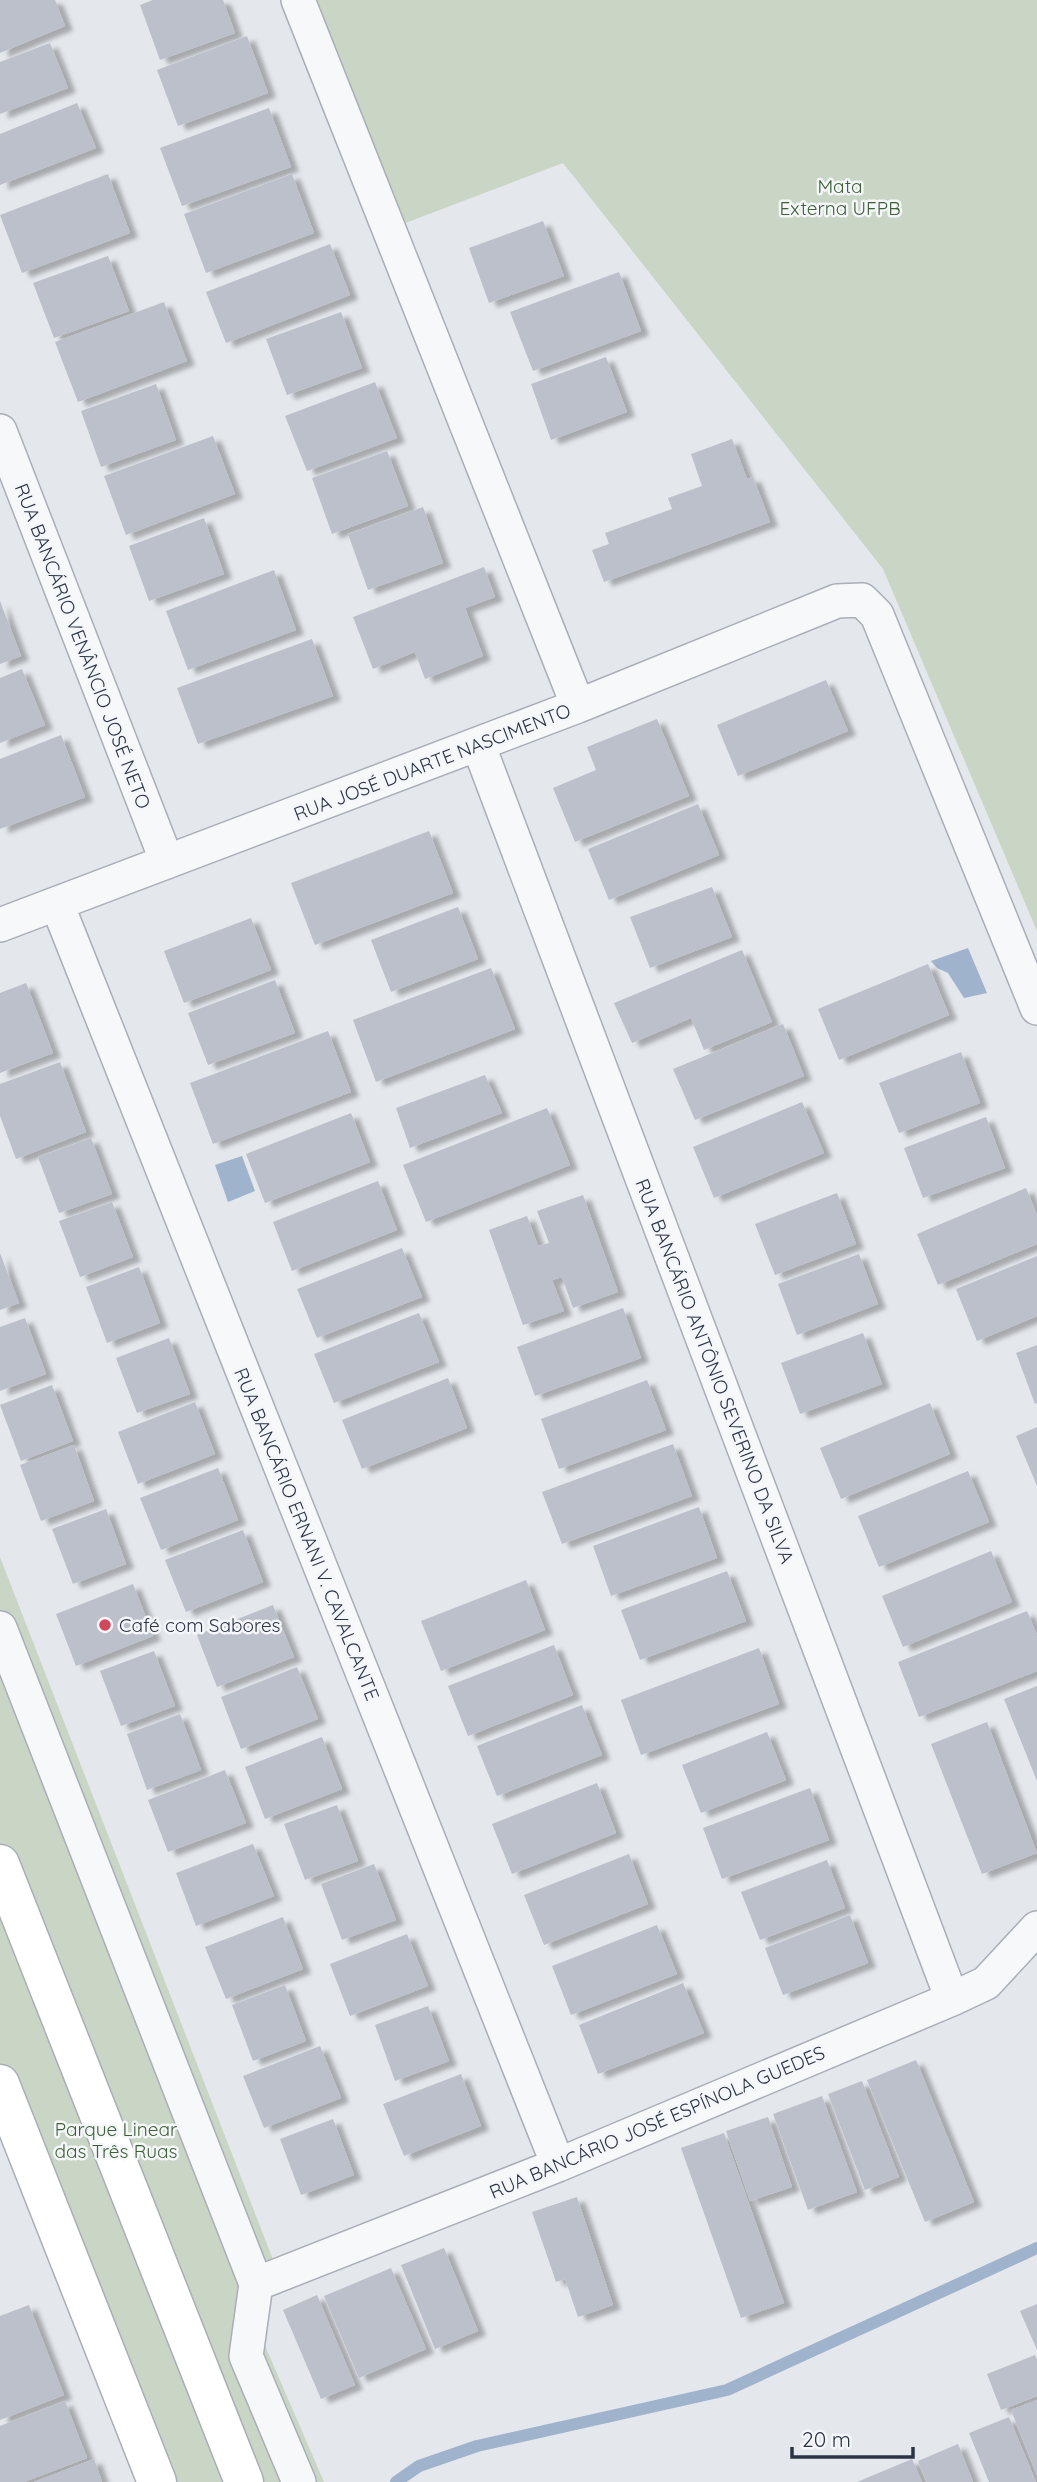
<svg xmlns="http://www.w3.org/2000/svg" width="1037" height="2482" font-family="Quicksand,sans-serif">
<defs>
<filter id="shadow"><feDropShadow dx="8" dy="4.5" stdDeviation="2" flood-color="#0004"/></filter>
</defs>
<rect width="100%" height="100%" fill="#e4e7ec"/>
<path fill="#c9d6c5" d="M309,0H1037V931L883,569L563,163L400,225Z
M0,1557L272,2257L263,2341L324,2482H140L0,2127Z"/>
<path fill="#9fb3cc" d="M968,948L987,993L964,998L948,973L937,968L931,961Z
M242,1156L255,1191L228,1202L215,1165Z"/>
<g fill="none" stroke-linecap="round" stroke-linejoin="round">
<path stroke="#9fb3cc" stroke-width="12" d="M396,2482L419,2466L477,2446L727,2390L1037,2248"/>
</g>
<path fill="#bbc0ca" filter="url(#shadow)" d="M0,0H55L65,26L0,53Z
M153,0H223L235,33L160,60L140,5Z
M247,36L268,93L178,126L157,70Z
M50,43L68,88L0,114V62Z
M77,103L96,148L0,185V134Z
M269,108L291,167L182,206L160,148Z
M108,174L130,233L22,273L0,215Z
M292,174L314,233L206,273L184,214Z
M543,221L564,276L489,303L469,248Z
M330,244L350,295L226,343L206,292Z
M108,256L129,311L54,338L33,283Z
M619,272L641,331L533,371L510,312Z
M164,302L187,361L78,402L55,342Z
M341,312L362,368L287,395L266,339Z
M606,357L627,412L551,440L531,384Z
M375,382L397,438L307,471L285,416Z
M156,384L176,440L101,467L81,411Z
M213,436L235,494L126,535L104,476Z
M732,439L747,479L753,477L770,522L604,582L592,550L609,544L605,533L672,509L668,498L702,486L691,454Z
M387,451L408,506L332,534L312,478Z
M423,507L443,563L368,590L348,534Z
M204,518L224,574L149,601L129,546Z
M484,567L495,597L465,608L483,656L425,679L415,652L373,669L353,617Z
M274,570L296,630L188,670L166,611Z
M0,601L21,656L0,664Z
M312,639L333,696L198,744L177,688Z
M22,669L45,725L0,743V678Z
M826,680L848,731L738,776L717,725Z
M657,719L689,796L575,842L553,788L596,770L587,747Z
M61,735L85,797L0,829V759Z
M698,804L719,855L609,900L588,849Z
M429,831L453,893L315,945L291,883Z
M712,887L732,937L650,968L630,917Z
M458,907L478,959L391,992L371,940Z
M251,918L271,970L184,1003L164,951Z
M742,950L772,1022L704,1050L691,1018L632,1043L614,1003Z
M928,964L949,1015L839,1060L818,1009Z
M491,968L515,1029L376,1082L353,1020Z
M275,980L295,1033L208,1065L188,1013Z
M26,983L53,1053L0,1073V993Z
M783,1024L804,1076L695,1120L673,1069Z
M328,1031L351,1092L213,1144L190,1083Z
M961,1052L980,1103L899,1133L879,1083Z
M60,1062L86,1132L16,1159L0,1116V1084Z
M485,1075L502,1113L410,1148L396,1108Z
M802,1102L824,1153L714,1198L693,1147Z
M547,1108L570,1165L426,1222L403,1165Z
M351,1113L370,1162L265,1203L246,1154Z
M986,1117L1005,1168L923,1198L904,1148Z
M91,1138L112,1194L59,1213L38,1157Z
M378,1181L397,1230L292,1271L273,1222Z
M1026,1188L1037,1215V1244L938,1285L917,1234Z
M837,1193L856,1244L775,1275L755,1224Z
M583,1195L618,1292L573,1308L562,1277L552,1280L564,1311L523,1325L489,1230L527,1216L538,1246L549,1243L537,1211Z
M112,1202L133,1257L80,1277L59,1221Z
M402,1248L422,1297L317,1338L297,1289Z
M0,1253L19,1303L0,1310Z
M859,1254L878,1304L797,1335L778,1284Z
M1037,1256V1316L977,1341L956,1289Z
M139,1267L160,1323L107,1343L86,1287Z
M623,1308L641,1358L535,1396L517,1347Z
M419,1313L439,1362L334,1403L314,1354Z
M25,1318L46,1374L0,1391V1327Z
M863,1333L882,1384L800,1414L781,1363Z
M169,1338L190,1394L137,1413L116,1358Z
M1037,1345V1403L1035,1404L1016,1353Z
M448,1378L467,1428L362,1469L342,1420Z
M647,1380L666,1430L559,1469L541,1419Z
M52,1385L73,1441L21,1461L0,1405Z
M195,1402L215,1454L138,1484L118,1432Z
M930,1403L950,1454L841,1499L820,1448Z
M1037,1427V1486L1016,1436Z
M673,1444L692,1496L562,1544L542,1492Z
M74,1445L94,1501L41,1521L20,1465Z
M218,1468L238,1520L161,1550L140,1498Z
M968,1471L989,1522L879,1567L858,1516Z
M699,1507L717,1558L611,1596L593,1546Z
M106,1509L126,1564L73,1584L52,1529Z
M243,1530L263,1582L186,1612L165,1560Z
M991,1551L1012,1602L903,1647L882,1596Z
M727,1571L746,1621L640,1660L621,1610Z
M526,1580L545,1630L441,1671L421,1621Z
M133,1584L153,1636L76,1666L56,1614Z
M273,1605L294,1657L217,1687L197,1635Z
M1027,1611L1037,1635V1671L919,1717L898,1662Z
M554,1645L573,1695L468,1736L448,1686Z
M759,1648L779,1704L641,1755L621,1700Z
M154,1651L175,1706L121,1726L100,1671Z
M297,1667L318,1719L241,1749L221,1697Z
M1037,1686V1781L1004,1699Z
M582,1705L602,1755L497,1796L477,1746Z
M180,1714L201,1770L147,1790L127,1734Z
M987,1722L1037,1853L982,1874L931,1744Z
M767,1732L786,1780L701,1813L682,1765Z
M322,1737L342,1789L265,1819L245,1767Z
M225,1770L246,1823L168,1852L148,1800Z
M597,1783L616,1833L512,1874L492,1824Z
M810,1788L829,1840L722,1879L703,1828Z
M337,1805L358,1861L305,1880L284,1824Z
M253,1844L274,1896L196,1926L176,1873Z
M629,1854L648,1904L544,1945L524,1895Z
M827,1860L845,1908L760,1940L741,1892Z
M374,1864L396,1920L342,1940L321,1884Z
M850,1915L868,1963L783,1995L765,1948Z
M283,1917L303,1969L226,1999L205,1947Z
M657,1925L677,1974L571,2015L552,1966Z
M407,1934L428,1986L350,2016L330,1964Z
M683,1983L704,2033L598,2074L579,2025Z
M285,1985L306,2041L253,2061L232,2005Z
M428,2006L449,2061L395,2081L375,2025Z
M320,2046L341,2098L264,2128L243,2076Z
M916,2060L974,2202L925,2222L867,2080Z
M461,2074L481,2126L404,2156L383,2104Z
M862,2081L899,2177L865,2190L828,2094Z
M822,2096L857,2192L808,2210L773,2114Z
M768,2117L792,2187L750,2201L726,2131Z
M333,2119L354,2175L301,2195L280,2139Z
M724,2133L784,2303L741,2318L681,2148Z
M577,2197L613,2305L578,2317L565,2279L556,2282L532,2212Z
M444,2248L478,2331L435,2349L401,2265Z
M391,2268L426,2349L359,2378L324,2296Z
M317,2295L355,2385L321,2399L283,2310Z
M1037,2304V2350L1020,2311Z
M29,2305L64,2395L0,2420V2316Z
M1035,2355L1037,2360V2396L1001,2410L987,2374Z
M1037,2400V2475L1011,2410Z
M65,2401L87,2458L24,2482H0V2426Z
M1009,2417L1036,2482H989L969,2433Z
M958,2444L973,2482H927L918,2461Z
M94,2459L102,2482H34Z
M912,2459L922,2482H857Z"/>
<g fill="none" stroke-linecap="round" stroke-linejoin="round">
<defs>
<path id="minor" d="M298,0L578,706
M0,431L167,862
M478,744L952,1999
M57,904L558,2165
M0,925L578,706L837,601L862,600L877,615L1037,1008
M0,1628L256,2284L246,2356L299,2482
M256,2284L558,2165L952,1999L986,1983L1037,1928"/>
<path id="secondary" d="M0,1864L244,2482
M0,2084L157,2482"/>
</defs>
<use href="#minor" stroke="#a9aeb7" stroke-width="36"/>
<use href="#secondary" stroke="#a9aeb7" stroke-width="41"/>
<use href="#minor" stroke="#f7f8fa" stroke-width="33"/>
<use href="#secondary" stroke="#fff" stroke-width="38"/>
</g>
<circle fill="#d1485a" stroke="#f4f6f9" stroke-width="2.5" cx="105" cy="1625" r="7"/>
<g text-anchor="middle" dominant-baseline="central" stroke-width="5" stroke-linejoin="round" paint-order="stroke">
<g font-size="19" fill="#3f6138" stroke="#f4f6f9">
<text x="840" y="186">Mata<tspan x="840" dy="22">Externa UFPB</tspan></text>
<text x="116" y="2129">Parque Linear<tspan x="116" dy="22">das Três Ruas</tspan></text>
</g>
<g font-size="19" fill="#2b3445" stroke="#f4f6f9">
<text transform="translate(83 646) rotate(69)">RUA BANCÁRIO VENÂNCIO JOSÉ NETO</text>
<text transform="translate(432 762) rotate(-21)">RUA JOSÉ DUARTE NASCIMENTO</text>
<text transform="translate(715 1371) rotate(69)">RUA BANCÁRIO ANTÔNIO SEVERINO DA SILVA</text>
<text transform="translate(307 1534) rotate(68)">RUA BANCÁRIO ERNANI V. CAVALCANTE</text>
<text transform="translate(657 2122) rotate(-23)">RUA BANCÁRIO JOSÉ ESPÍNOLA GUEDES</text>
</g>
<g font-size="19" fill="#2b3445" stroke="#f4f6f9" text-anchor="start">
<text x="119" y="1625">Café com Sabores</text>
</g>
</g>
<path d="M792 2447v10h121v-10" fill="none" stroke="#2b3445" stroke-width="3.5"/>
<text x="802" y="2447" font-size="21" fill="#2b3445" stroke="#f4f6f9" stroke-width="5" paint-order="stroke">20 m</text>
</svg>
